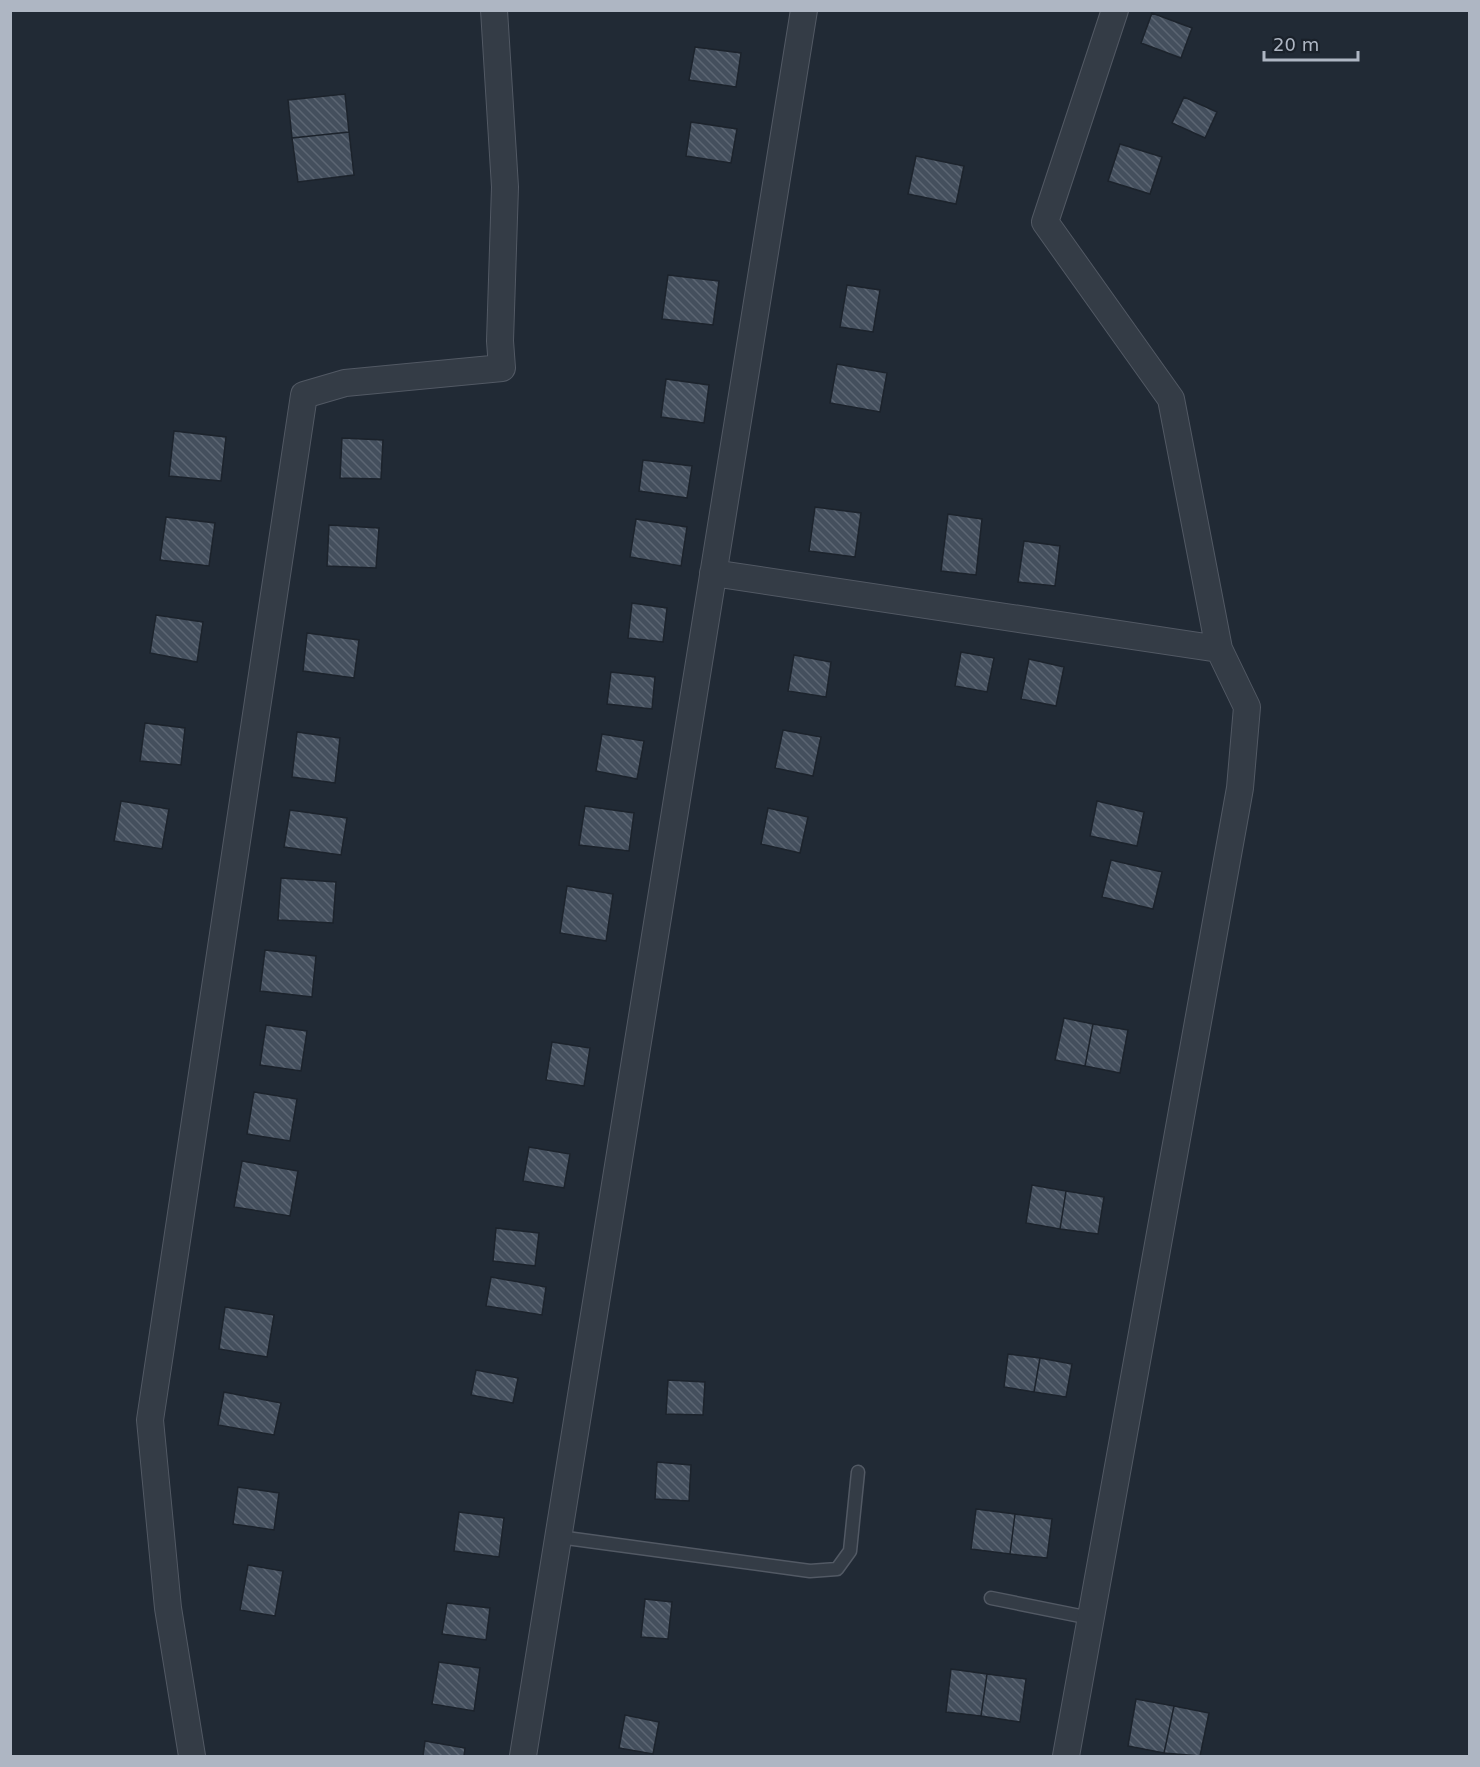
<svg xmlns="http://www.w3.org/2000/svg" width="1480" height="1767" font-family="'DejaVu Sans',sans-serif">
<defs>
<pattern id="building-back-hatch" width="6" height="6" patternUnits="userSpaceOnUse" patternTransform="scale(1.5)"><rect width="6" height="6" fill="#444f5d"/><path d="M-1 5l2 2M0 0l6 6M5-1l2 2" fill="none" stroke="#5c6673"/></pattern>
</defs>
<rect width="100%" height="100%" fill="#212a35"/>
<path fill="url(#building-back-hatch)" stroke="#1c232c" stroke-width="1.5" d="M1152,13L1192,28L1181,58L1141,43Z
M695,47L741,53L736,87L689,80Z
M345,94L349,132L292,138L288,100Z
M1184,97L1217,112L1205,138L1172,123Z
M691,122L737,129L731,163L686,156Z
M349,132L354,175L298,182L292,138Z
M1120,144L1162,157L1150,194L1108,181Z
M916,156L964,166L956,204L908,194Z
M668,275L719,281L713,325L662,319Z
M847,285L880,290L873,332L840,327Z
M837,364L887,373L880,412L830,403Z
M666,379L709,385L704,423L661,417Z
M174,431L226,437L221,481L169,476Z
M342,438L383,440L381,479L340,478Z
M643,460L692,466L687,498L639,491Z
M815,507L861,513L855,557L809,551Z
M948,514L982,519L976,575L941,571Z
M166,517L215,523L209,566L160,560Z
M636,519L687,527L681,566L630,557Z
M329,525L379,528L376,568L327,566Z
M1024,541L1060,546L1055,586L1018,582Z
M632,603L667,608L663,642L628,638Z
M156,615L203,622L197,662L150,653Z
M307,633L359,640L354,678L303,671Z
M961,652L994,658L987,692L955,686Z
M794,655L831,662L826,697L788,691Z
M1029,659L1064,667L1056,706L1021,699Z
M611,672L655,677L652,709L607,704Z
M145,723L185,728L181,765L140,761Z
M783,730L821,737L813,776L775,768Z
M297,732L340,738L335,783L292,777Z
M602,734L644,741L637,779L596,771Z
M121,801L169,809L162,849L114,841Z
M1097,801L1144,812L1137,846L1090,836Z
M585,806L634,813L629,851L579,845Z
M768,808L808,817L800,853L761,844Z
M290,810L347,818L341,855L284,847Z
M1111,860L1162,872L1153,909L1102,897Z
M281,878L336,882L333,923L278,920Z
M567,886L613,894L606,941L560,933Z
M265,950L316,956L312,997L260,991Z
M1064,1018L1093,1024L1085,1066L1055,1060Z
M1093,1024L1128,1030L1120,1073L1085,1066Z
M266,1025L307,1031L301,1071L260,1065Z
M552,1042L590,1048L584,1086L546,1080Z
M254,1092L297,1099L290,1141L247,1134Z
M529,1147L570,1154L564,1188L523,1181Z
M242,1161L298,1171L290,1216L234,1207Z
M1032,1185L1066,1191L1060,1229L1026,1223Z
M1066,1191L1104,1197L1098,1234L1060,1229Z
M496,1228L539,1233L535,1266L493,1261Z
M491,1277L546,1287L542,1315L486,1306Z
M225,1307L274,1315L267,1357L219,1349Z
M1008,1354L1040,1358L1034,1392L1004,1387Z
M1040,1358L1072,1364L1066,1397L1034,1392Z
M476,1370L518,1378L513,1403L471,1395Z
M668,1380L705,1382L703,1415L666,1414Z
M224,1392L281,1403L274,1435L218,1425Z
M657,1462L691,1465L689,1501L655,1499Z
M238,1487L279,1493L274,1530L233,1524Z
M976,1509L1015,1514L1010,1554L971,1549Z
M459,1512L504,1518L499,1557L454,1551Z
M1015,1514L1052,1519L1047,1558L1010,1554Z
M248,1565L283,1571L275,1616L240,1610Z
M645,1599L672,1602L668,1639L641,1637Z
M447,1603L490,1608L486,1640L442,1634Z
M439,1662L480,1668L474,1711L432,1704Z
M951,1669L987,1674L981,1716L946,1712Z
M987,1674L1026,1679L1020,1722L981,1716Z
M1136,1699L1174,1706L1164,1753L1128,1746Z
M1174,1706L1209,1713L1200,1756L1164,1753Z
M625,1715L659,1722L653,1754L619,1748Z
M425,1741L465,1748L464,1756H423Z"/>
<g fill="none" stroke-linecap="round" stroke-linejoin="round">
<defs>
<path id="service" d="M559,1537L810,1571L837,1569L850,1551L858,1472
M991,1598L1090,1618"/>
<path id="minor" d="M713,573L1219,649
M192,1756L168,1608L150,1420L304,395L345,383L502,368L500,341L505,187L494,10
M523,1756L804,10
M1066,1756L1240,788L1247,707L1219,649L1171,399L1045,222L1115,10"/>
</defs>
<use href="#service" stroke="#525964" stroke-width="15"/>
<use href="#minor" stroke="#525964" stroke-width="28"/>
<use href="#service" stroke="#343c46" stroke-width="12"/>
<use href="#minor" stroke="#343c46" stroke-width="26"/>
</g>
<rect width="1480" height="1767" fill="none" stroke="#aeb6c3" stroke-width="24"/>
<path d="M1264 51v9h94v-9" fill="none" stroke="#aeb6c3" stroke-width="3"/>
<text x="1273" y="51" font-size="18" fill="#aeb6c3" stroke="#1a212a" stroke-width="4.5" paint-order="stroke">20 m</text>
</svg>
